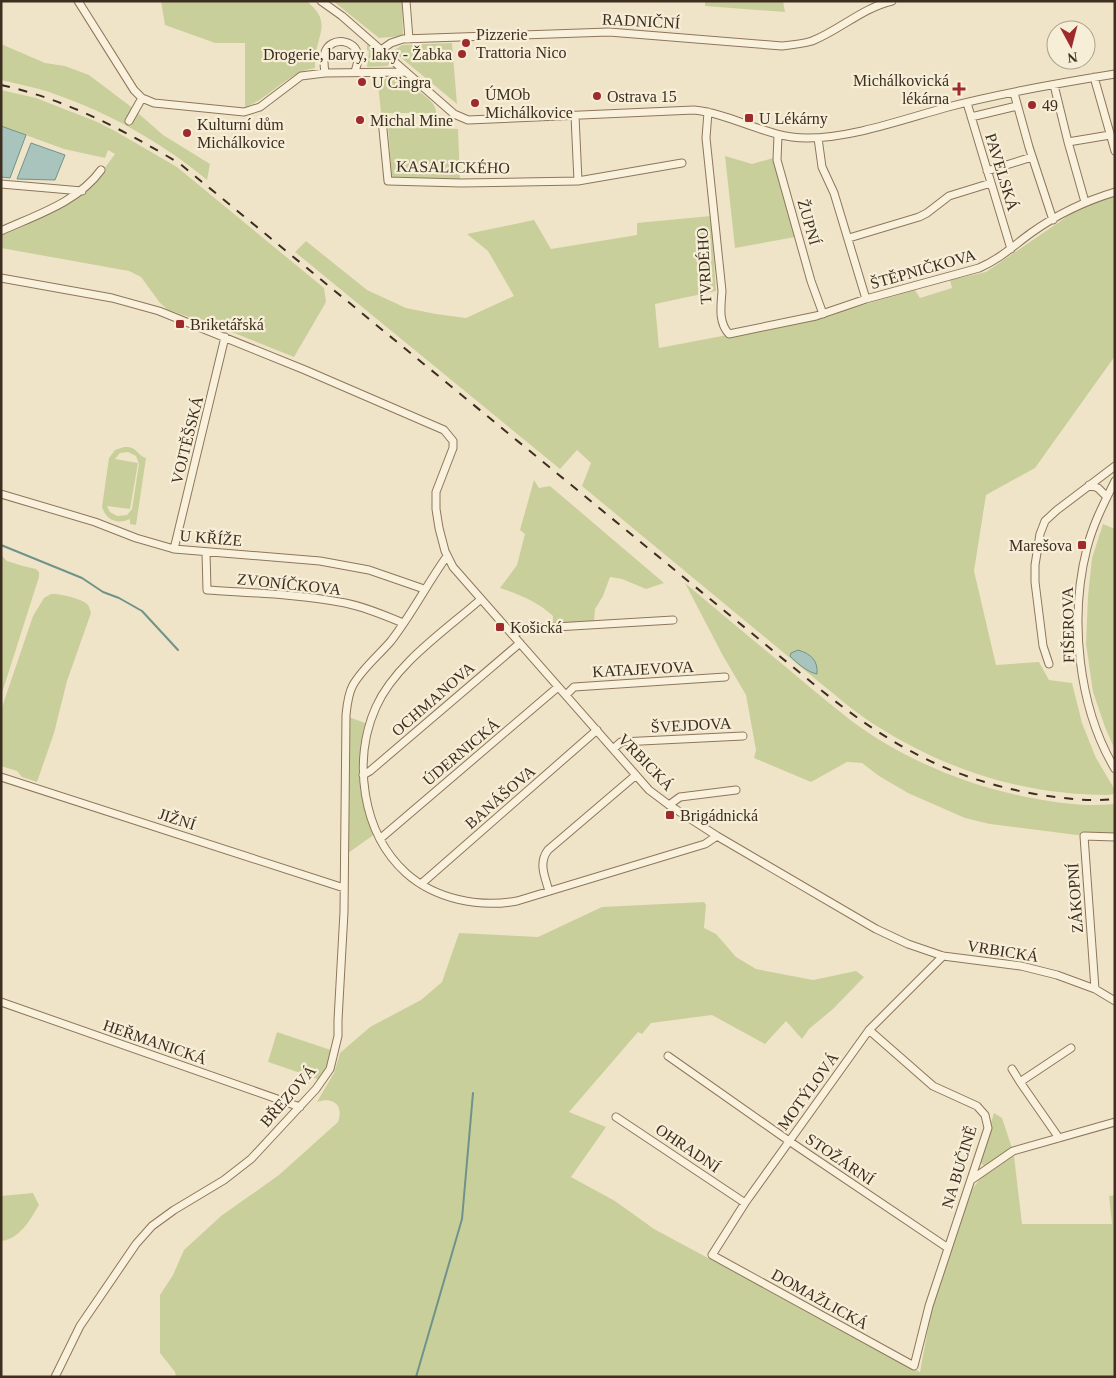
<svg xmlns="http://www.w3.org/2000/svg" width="1116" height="1378" font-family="'Times New Roman',serif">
<rect width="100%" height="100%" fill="#f0e4c8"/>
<path fill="#c9cf9b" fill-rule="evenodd" d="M161,1H307C329,21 321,28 316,52C314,57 315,63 315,68C287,72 271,98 245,107V43H215L165,25Z
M333,1H402L403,36L379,38Z
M705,1H783L785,12L705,6Z
M452,43L457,104L393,51L402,45Z
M1,44L45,63L65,66L89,75L130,106L163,135L210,164L207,180C159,140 99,107 39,89C27,86 14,83 1,80Z
M367,44L390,64L387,66L367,67L369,51L367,50Z
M386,78C400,79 438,98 436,113H381L378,84Z
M1,90L36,98L95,121L115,131L177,167L324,288L326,302L294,357L219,327L168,310L160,303L141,277L129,271L1,248V234L78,198L90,188L115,154L108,150L105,158L64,149L1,126Z
M388,126L458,129L460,180L392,178Z
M725,156L752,164L773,158L795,237L735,248Z
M1115,197V356L1035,468L986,495L974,571L996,665L1039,662L1049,680L1072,683L1082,723L1096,758L1115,790V794L1107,795C1026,795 948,771 880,728C858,715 839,698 819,682L582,486L591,463L577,450L560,469L295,252L306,241L367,290L406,308L436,314L466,318L514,296L488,251L467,234L534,220L551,249L637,235V223L711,216L716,291L655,304L659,348L821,317L915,290L920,298L952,288L950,280L986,272L1081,207Z
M124,447C137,446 137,455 146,458L136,525L130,524V519C117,525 106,520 102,507L109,458L115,450ZM128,452L136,456L139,464L132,509L127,515L117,516L110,512L107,506L130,509L138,463L115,459L120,453Z
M534,480L539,488L550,486L664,583L646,589L622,579L610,577L603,596L595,609L594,622L553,623V616C538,602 519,594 500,588L517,565L525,534L520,530Z
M1103,524L1115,529V750L1105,727L1093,692L1086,644L1088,596L1092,558Z
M1,555L7,561L23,566L36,569L39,572V577L1,696Z
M685,583C717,610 749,637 781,663C804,682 826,701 849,719C902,759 967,786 1032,798C1059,803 1087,807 1115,804V835H1077L990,824L965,818L908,793L879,776L862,763L847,762L811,782L754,758L756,750L746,695L722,654Z
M51,594C59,593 84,599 88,605C90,608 90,611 91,613L67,681L54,733L37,782L22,777L17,771L1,766V710L33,616L44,598Z
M349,717L365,723C355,767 356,792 375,834L348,853Z
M704,902L706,905L704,928L716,934L736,957L756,969L813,980L856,971L864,977L833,1009L809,1029L802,1039L786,1021L765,1044L712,1015L651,1023L642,1034L638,1032L569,1112L606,1127L571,1177L615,1201L654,1229L920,1372L931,1312L965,1206L973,1188L980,1179L1014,1156L1022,1224H1112L1109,1196L1115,1195V1377H176L175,1372L160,1353V1295L173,1275L184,1250L221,1216L279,1175L338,1122C344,1105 333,1096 317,1102L334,1073L340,1053L370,1027L421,1000L442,982L459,933L538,937L602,907Z
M277,1032L331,1050L328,1064L318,1079L268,1062Z
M994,1113L1002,1118L1012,1148L985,1167L979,1161Z
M33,1193L39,1205C30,1220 20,1239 1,1241V1196Z"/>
<path fill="#a9c4bc" stroke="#6f938a" d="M1,126L26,135L10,178L1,177Z
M31,143L65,155L55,180L17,179Z
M798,650C811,654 818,660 817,674C807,672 797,663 790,656L791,653Z"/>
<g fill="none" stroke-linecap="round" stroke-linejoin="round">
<path stroke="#6f938a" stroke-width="2" d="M1,545L82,578L103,592L119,598L142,611L178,650
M416,1377L462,1219L473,1093"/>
<defs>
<path id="minor" d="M78,1L134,90L142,98L154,103L244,112L260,107L301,76L325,73L406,72
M321,1L342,16L454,114L468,120L694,110C733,114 767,138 807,138C852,138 904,119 948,107C1002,93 1059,83 1115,74
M406,1L409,39
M381,50L391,43L403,39L609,32L782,46C792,45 802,44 812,41C840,30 862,8 892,1
M325,73C324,66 323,59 325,52C331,36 356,39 358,56C359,61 356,67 355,72
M1094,77L1115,151
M1054,85L1068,142L1085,202
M1014,93L1029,147L1053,220
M967,103L1011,249
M708,112L706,138L722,291C721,306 718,322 729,334L816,316L866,299L979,268C1000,259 1013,246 1031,233C1056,215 1085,201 1115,192
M575,116L578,181
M971,117L1017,106
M382,119L388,181L461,183L578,181L682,163
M129,121L142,98
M778,135L777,160L811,281L823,314
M818,138L822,167L834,193L866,299
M1068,142L1110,135
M987,171L1032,157
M1,184L82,191
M1,231C36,215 78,202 101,170
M849,238L919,217L927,213L949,196L991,183
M1,278L112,298L159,311L305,370L444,430L453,441V448L436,492V509L439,528L445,551L453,567L649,790L669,805L717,836L876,929L908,944L943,956L1021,966L1057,975L1095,989L1115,1001
M1115,481C1104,503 1093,524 1087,548C1069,618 1078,707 1115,769
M1089,485L1098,488L1107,497
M1,494L95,522L136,538L174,549L320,561L369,570L424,589
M174,549L225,337
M206,552L207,590C252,593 299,594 345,603C365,607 384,615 403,623
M481,599C446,630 395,664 376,707C352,760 362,833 406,873C435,899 479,908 517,901L705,844L717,836
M513,635L522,629L673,620
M1049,664L1043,646L1035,582V565L1040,534L1045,521L1057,510L1115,466
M566,695L574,687L725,677
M613,749L621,742L743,736
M363,775L370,771L520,643
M1,777L344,888
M669,805L680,797L736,790
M381,838L558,687
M421,884L597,730
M549,891C545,877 538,863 548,850L636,775
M1095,989L1084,836L1115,837
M1,1002L300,1107
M869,1030L933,1086L977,1106L985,1115L988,1128L929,1306L914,1366L712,1255L745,1203L869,1030L943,956
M668,1056L789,1141L948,1248
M1012,1069L1020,1082
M616,1117L745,1203
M1059,1138L1020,1082L1071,1048
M971,1180L1013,1151L1115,1122
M55,1377L80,1326L136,1244L152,1226L174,1210L224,1180L251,1159L316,1089L330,1069L338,1036V1020L344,912L346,715C347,705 348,694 353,685C362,669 379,655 391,641C412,614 427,584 447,556"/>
</defs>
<use href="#minor" stroke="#8d765c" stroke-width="9"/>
<use href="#minor" stroke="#faf1dc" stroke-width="7"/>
<path stroke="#3d2e20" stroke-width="2" stroke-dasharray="9 9" stroke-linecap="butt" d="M1,85C68,100 121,129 179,163L816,686C885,742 946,778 1035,794C1061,798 1088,802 1115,799"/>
</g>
<g fill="#9e2a2b" stroke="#f7eed8" stroke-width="2">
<circle cx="466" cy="43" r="5"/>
<circle cx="462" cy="54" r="5"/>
<circle cx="362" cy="82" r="5"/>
<path d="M956.5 81.5h5v5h5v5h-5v5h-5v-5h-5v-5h5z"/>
<circle cx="597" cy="96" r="5"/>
<circle cx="475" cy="103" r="5"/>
<circle cx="1032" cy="105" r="5"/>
<rect x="744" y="113" width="10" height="10" rx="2.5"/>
<circle cx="360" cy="120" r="5"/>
<circle cx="187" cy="133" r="5"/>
<rect x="175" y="319" width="10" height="10" rx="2.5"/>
<rect x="1077" y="540" width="10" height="10" rx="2.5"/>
<rect x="495" y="622" width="10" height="10" rx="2.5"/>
<rect x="665" y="810" width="10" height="10" rx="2.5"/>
</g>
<g text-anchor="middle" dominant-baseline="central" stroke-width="4.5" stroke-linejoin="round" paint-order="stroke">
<g font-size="16" fill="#3d2e20" stroke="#f7eed8">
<text transform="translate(641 21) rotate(3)">RADNIČNÍ</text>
<text transform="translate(453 167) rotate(1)">KASALICKÉHO</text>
<text transform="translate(1002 172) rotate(73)">PAVELSKÁ</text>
<text transform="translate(809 222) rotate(74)">ŽUPNÍ</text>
<text transform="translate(704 266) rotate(-93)">TVRDÉHO</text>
<text transform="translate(923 269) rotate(-16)">ŠTĚPNIČKOVA</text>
<text transform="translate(187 440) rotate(-76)">VOJTĚŠSKÁ</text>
<text transform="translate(211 538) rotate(5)">U KŘÍŽE</text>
<text transform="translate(289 584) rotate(6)">ZVONÍČKOVA</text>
<text transform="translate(1068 625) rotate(-91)">FIŠEROVA</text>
<text transform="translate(643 669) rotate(-3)">KATAJEVOVA</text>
<text transform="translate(433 699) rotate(-41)">OCHMANOVA</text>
<text transform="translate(691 725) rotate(-3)">ŠVEJDOVA</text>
<text transform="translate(461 752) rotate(-40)">ÚDERNICKÁ</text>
<text transform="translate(646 762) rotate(46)">VRBICKÁ</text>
<text transform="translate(500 797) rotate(-41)">BANÁŠOVA</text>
<text transform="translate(177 819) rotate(18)">JIŽNÍ</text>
<text transform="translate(1075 898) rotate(-94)">ZÁKOPNÍ</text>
<text transform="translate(1003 951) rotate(9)">VRBICKÁ</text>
<text transform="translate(155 1042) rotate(19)">HEŘMANICKÁ</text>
<text transform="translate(808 1091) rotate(-54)">MOTÝLOVÁ</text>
<text transform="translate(288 1096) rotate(-49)">BŘEZOVÁ</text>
<text transform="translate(688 1148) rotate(34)">OHRADNÍ</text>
<text transform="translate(840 1159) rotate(34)">STOŽÁRNÍ</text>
<text transform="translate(959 1167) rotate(-73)">NA BUČINĚ</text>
<text transform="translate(820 1299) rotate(29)">DOMAŽLICKÁ</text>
</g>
<g font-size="16" fill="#3d2e20" stroke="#f7eed8" text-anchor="start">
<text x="476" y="34">Pizzerie<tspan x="476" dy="18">Trattoria Nico</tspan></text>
<text x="452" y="54" text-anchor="end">Drogerie, barvy, laky - Žabka</text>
<text x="949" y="80" text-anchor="end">Michálkovická<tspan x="949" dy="18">lékárna</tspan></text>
<text x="372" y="82">U Cingra</text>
<text x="485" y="94">ÚMOb<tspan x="485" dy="18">Michálkovice</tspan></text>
<text x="607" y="96">Ostrava 15</text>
<text x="1042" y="105">49</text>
<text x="759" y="118">U Lékárny</text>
<text x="370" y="120">Michal Mine</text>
<text x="197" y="124">Kulturní dům<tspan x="197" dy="18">Michálkovice</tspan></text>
<text x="190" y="324">Briketářská</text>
<text x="1072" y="545" text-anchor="end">Marešova</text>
<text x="510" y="627">Košická</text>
<text x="680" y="815">Brigádnická</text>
</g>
</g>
<rect width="1116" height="1378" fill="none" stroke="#3d2e20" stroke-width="5"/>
<g transform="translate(1071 45) rotate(173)"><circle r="24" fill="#f7eed8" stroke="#ada18e"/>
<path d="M0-4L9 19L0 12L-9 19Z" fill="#9e2a2b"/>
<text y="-8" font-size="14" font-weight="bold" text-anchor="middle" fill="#3d2e20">N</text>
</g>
</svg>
